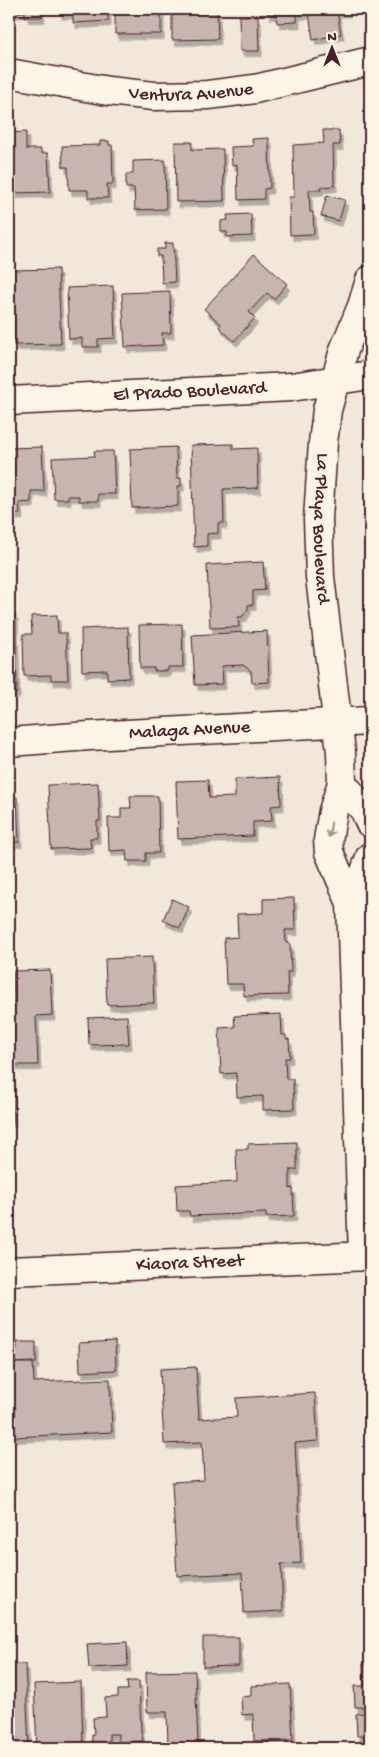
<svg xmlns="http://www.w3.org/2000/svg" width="379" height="1757" font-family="'Gochi Hand',sans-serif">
<defs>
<filter id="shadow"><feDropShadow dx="3" dy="5.5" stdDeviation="0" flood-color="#0004"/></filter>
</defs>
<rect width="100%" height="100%" fill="#f1e8da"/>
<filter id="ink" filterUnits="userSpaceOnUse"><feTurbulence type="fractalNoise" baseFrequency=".02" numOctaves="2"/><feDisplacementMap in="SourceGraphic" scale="10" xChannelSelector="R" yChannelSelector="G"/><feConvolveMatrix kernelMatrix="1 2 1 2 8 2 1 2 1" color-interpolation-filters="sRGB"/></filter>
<g filter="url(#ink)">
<path fill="#c7b6af" stroke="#4a1f2b" filter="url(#shadow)" d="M9,9H41L42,17H25V12L9,13Z
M59,9H108V21L73,23V13L59,14Z
M115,9H161V34H115Z
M172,9H217L218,39L172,40Z
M267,9H348V11L337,12L341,34L313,40L309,13L297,14V22L277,23L276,14H267Z
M239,16H258L259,51H240Z
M323,130H339L340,145H333L334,186L320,187L321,190H309L310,212H313L314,234L290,235L289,197H294L293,145L324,143Z
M26,132V149H41V153H48L50,192L12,193L9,133Z
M269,138L270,188L264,189V199L238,200L237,164L232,165L231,147L253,146L252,139Z
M100,141H109V145H112L113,184H107L108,198H88V190H69L68,167H63L62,146L100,145Z
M175,142H192V150L223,149L224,201L176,202Z
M165,160L166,209L135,210L134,188H126V174H133V161Z
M327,195L345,200L339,221L321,216Z
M251,214L252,236L227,237V232H221V221L228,220L227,215Z
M165,243H173L175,282L162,283L161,256H157V249H165Z
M254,254L287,284L274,299L267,293L249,312L255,318L234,341L219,327L221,324L204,309Z
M58,269L61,344L14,345L11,270Z
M113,286L115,338L98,339V347H82V338L69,339L67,288Z
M170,291L171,333H162L163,345L125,347L122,293Z
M233,444V449L257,448L258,488L223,489L224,523H218V533L207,534V546L194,547L191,445Z
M42,447L44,491H31V502L19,503L20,514L9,515V448Z
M176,447L177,478H181V486H178V506L132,508L130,449Z
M94,451H113L115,494H98V501H79V496H68V499H54L52,458L95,456Z
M263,562L265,590L253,591V605H248V609L242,617H238L239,627L210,628L207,565Z
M9,614H15L17,693H9Z
M57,615L58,633H66L68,680H51V675L24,676L23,634H32L31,616Z
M182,624L183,667H168V671H154V668H140L139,625Z
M128,627L129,678L107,679V670L82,671L81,629Z
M267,631L269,682L252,683L251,671L243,665L222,666L223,684L195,685L192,635Z
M280,777L281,805L271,806L272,821L253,822V836L178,839L176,781L208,780L209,798L235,797V779Z
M98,783L100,821H97V838H90L91,848L51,849L48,785Z
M130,796H158L159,853H146V861H127L126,850L109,851L108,818H121V808H131Z
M9,797H17L19,842H9Z
M294,898L295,930H285L286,943H290L291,972H287L288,995L244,996L243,984H226L224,938L238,937L237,914L263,913V899Z
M172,899L189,907L180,928L163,920Z
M152,957L154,1003L107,1005L105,959Z
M50,970L52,1015L36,1016L38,1065H11L13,1121H9V1003H14L13,971Z
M281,1014L282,1035H286V1039H289L290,1058H285L286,1079H293L294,1109L263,1110V1096L237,1097L236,1073L221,1074L219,1028L235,1027L234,1016Z
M127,1016L129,1044L89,1045L88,1018Z
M297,1142V1170H290V1189L293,1188L294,1216L266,1217V1213L190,1216L189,1211H177L176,1185L237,1182L236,1149H248V1144Z
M115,1341L116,1370L80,1372L79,1343Z
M17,1342H36V1363H11V1349H17Z
M33,1362L34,1382L110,1379L112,1432L14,1437L11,1363Z
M196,1367L199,1419L237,1417L236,1398L315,1393L318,1441L295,1443L301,1563L281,1564L283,1611L244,1613L242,1573L177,1576L172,1482L204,1480L202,1442L164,1444L160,1369Z
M203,1637H239V1666L203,1667Z
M127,1642L128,1666L89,1668L87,1644Z
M25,1664L29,1748H9V1665Z
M363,1664H370V1736H357L356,1714L365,1713L364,1707H355L354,1686H364Z
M195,1671L198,1744L168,1745L167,1712H147L146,1672Z
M127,1681H139L141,1732L143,1741L118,1742V1734H109V1742H92V1735H94L93,1718L106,1717L105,1698L118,1697V1690H128Z
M81,1682L83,1743L65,1744V1748H37L34,1684Z
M290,1684L293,1740L254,1741L253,1714L242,1715L241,1697L251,1696V1686Z"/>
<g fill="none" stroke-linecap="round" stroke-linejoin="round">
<defs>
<g id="minor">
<path id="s1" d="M9,73L108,91L154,96L208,95L255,89L370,61"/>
<path id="s2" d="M370,280L362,306L344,350L327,410L323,443L318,519L320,577L341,752L342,783L333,811L328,840L329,852L351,903L361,883L370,857"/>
<path id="s3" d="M9,401L291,387L370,375"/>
<path id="s4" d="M9,742L89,736L370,721"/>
<path d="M342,783L365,811L370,823"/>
<path d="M351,903L363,1256"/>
<path id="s5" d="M9,1271L370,1256"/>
</g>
</defs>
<use href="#minor" stroke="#4a1f2b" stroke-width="31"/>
<use href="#minor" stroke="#fcf5e5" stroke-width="28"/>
</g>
<defs><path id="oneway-shaft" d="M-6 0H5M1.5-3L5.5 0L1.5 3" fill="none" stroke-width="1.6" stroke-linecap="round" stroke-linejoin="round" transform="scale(1.25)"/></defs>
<use stroke="#a38a88" href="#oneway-shaft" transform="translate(330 830) rotate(99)"/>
</g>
<g text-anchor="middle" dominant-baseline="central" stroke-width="4.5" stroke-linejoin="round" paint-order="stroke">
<g font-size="19" fill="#4a1f2b" stroke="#fcf5e5">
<text stroke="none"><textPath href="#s1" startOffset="184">Ventura Avenue</textPath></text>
<text stroke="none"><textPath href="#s3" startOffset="181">El Prado Boulevard</textPath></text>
<text stroke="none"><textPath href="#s2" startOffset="256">La Playa Boulevard</textPath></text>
<text stroke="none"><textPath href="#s4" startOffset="181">Malaga Avenue</textPath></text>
<text stroke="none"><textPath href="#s5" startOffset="181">Kiaora Street</textPath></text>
</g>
</g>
<rect width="379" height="1757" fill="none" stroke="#fcf5e5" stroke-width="30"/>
<rect x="15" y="15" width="349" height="1727" fill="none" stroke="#4a1f2b" stroke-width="2" filter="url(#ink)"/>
<g transform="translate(332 48)" stroke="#fcf5e5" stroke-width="4" paint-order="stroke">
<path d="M0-4L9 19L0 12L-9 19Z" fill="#4a1f2b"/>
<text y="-8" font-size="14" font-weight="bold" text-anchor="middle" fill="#4a1f2b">N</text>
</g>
</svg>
